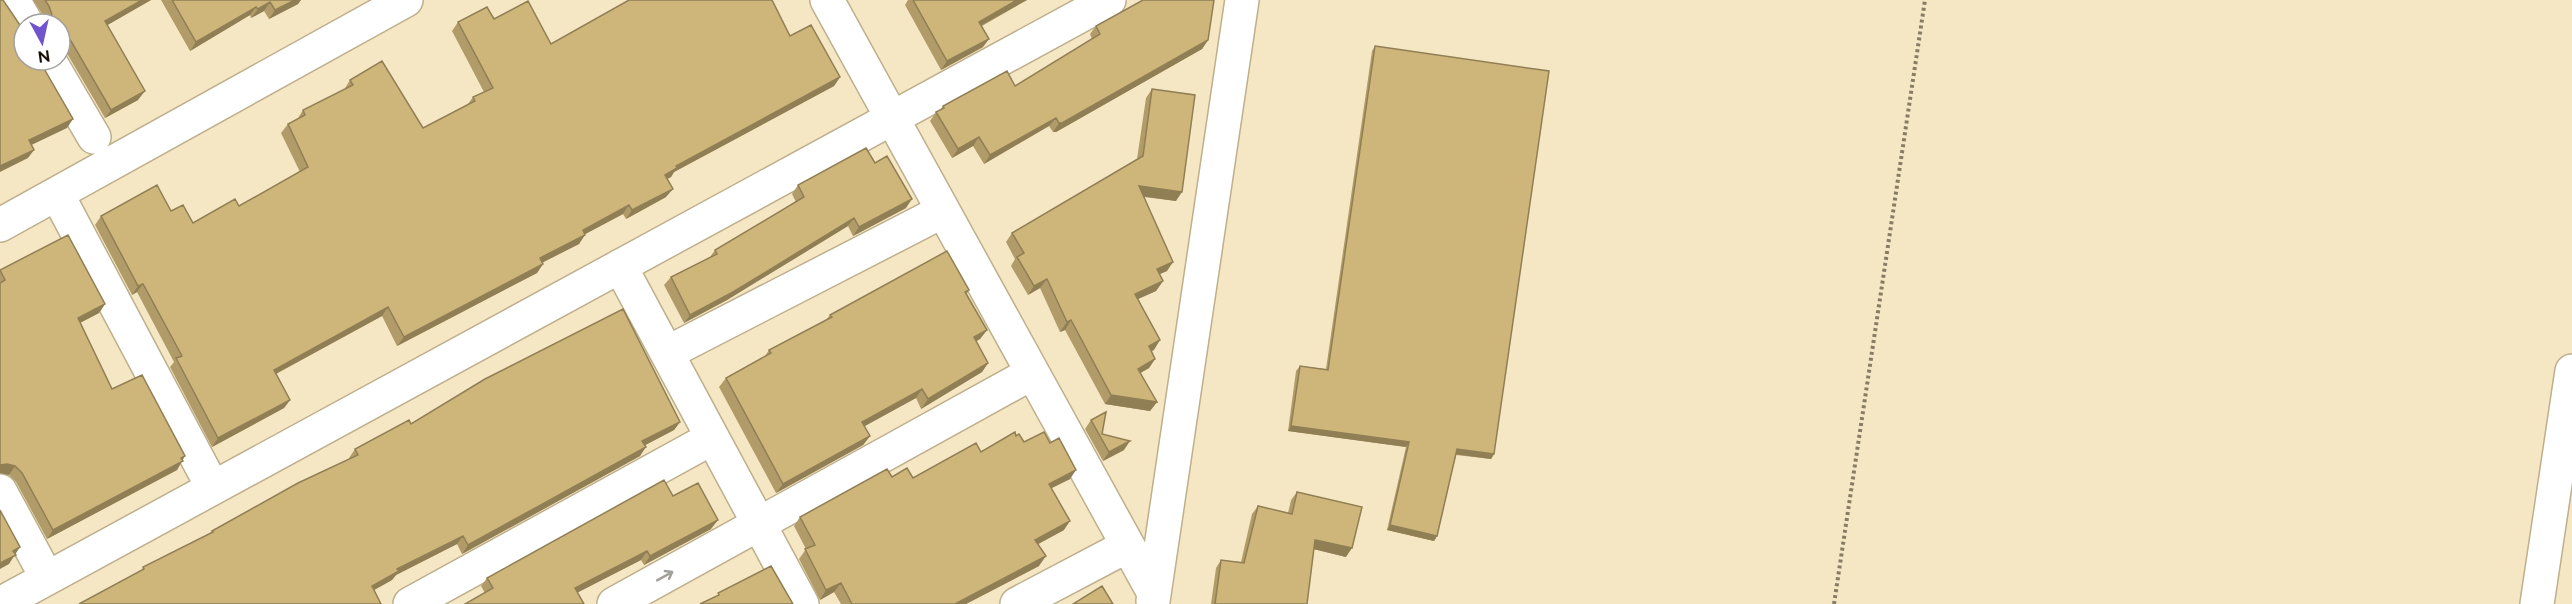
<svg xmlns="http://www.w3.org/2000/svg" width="2572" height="604" font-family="Raleway,sans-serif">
<rect width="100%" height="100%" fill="#f6e7c4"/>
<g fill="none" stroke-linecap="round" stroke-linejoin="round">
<defs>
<path id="minor" d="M13,0L27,24
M827,0L1154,593
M49,60L94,137
M57,194L213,488
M0,225L406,0
M620,266L802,604
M667,353L943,211
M0,491L47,578
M1153,601L1242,0
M0,604L1109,0
M410,604L712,438
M614,604L1032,373
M1017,604L1127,546
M2537,604L2572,371"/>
</defs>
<use href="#minor" stroke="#beaf8d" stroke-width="36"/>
<path stroke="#877d65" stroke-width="4" stroke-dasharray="3 3" stroke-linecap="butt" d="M1834,604L1925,0"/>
<use href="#minor" stroke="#fff" stroke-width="33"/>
</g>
<path fill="#b19c69" d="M33,0H151L107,25L138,100L105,118L65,50L60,46V24H46L43,15Z
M161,0H301L298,4L269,19L264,11L251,18L250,15L190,51Z
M908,0H1027L982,26L983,47L941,70L905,5Z
M494,19L551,44L790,36L840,77L834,86L674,172L671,177L667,179L666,197L626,219L623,214L585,234L579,244L542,262L543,264L537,273L397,346L382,316L276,374L290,400L284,408L212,447L170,367L174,362L137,292L132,295L95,225L101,216L171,211L193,223L239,206L300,172L281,133L288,124L297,120L303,110L344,90L350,80L423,128L468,104L473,97L484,92L452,31L458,22Z
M1096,26L1208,40L1202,49L1056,132H1053L1049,126L984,164L973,146L952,158L930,121L936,112L940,110L943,106L1015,86L1092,39L1090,34Z
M1375,46L1494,454L1491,459L1456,455L1437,536L1434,541L1387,530L1406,447L1288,431L1296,371L1300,366L1326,369L1372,51Z
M1152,89L1176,201L1144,197L1167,271L1159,274L1163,281L1156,291L1138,299L1154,350L1151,351L1155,359L1149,368L1140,373L1157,402L1150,411L1105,404L1065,330L1060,332L1040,288L1028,295L1011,266L1015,259L1006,242L1012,233L1137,159L1146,98Z
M875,163L906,208L853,236L848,226L727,300L684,323L664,285L671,277L710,257L715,250L796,202L792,194L798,185Z
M0,270L105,304L99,313L80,323L112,389L182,460L177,470L47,539L16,482L9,475L0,473Z
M969,290L967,294L987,330L980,339L976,341L988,363L982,372L921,409L916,398L864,426L870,436L863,445L776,493L719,387L726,378L765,356L769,350L826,320L830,315Z
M1091,420L1102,434L1124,450L1103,461L1085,429Z
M680,422L674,430L645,445L640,456L462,554L457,544L396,575L392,580L374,590L141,571L143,567L210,534L212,531L350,459L349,458L355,449L411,424Z
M1016,436L1070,479L1051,488L1064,530L1038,544L1039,566L966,604H841L834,592L820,600L799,559L806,549L794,526L800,517L892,477L913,478L981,452Z
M1297,492L1346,557L1314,549L1307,604H1211L1216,568L1221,560L1241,562L1252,514L1258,506L1288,513L1291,500Z
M673,496L711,529L644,565L641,560L578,592L485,593L481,586L487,578Z"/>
<path fill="#907f55" d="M142,0H151L99,30L105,21Z
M295,0H301L298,4L269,19L275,10Z
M1017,0H1027L973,30L979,22Z
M270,2L264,11L251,18L258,9Z
M256,7L250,15L190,51L196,42Z
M989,39L983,47L941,70L947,61Z
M1208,40L1202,49L1056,132H1053L1059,123Z
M840,77L834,86L674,172L671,177L658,184L665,175L676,166Z
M145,91L138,100L105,118L111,110Z
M1056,118L1049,126L984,164L990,155Z
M73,119L67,128L23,149L29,140Z
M979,137L973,146L952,158L958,149Z
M34,150L28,158L0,172V166Z
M1139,186L1182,192L1176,201L1133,195Z
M673,189L666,197L626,219L632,210Z
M912,199L906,208L853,236L859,227Z
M629,205L623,214L576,239L583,230Z
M854,218L848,226L727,300L684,323L690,315Z
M585,235L579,244L534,267L540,258Z
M1173,262L1167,271L1151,278L1157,269Z
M543,264L537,273L397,346L404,337Z
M1047,279L1040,288L1028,295L1034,286Z
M1163,281L1156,291L1129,303L1135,294Z
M143,284L137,292L132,295L138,286Z
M105,304L99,313L72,327L78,318Z
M388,307L382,316L268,378L274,370Z
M1071,320L1065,330L1060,332L1067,322Z
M987,330L980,339L968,346L974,337Z
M1160,340L1154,350L1142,355L1149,346Z
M1155,359L1149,368L1132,378L1138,369Z
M988,363L982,372L921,409L928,399Z
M922,389L916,398L856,431L862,422Z
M1111,395L1157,402L1150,411L1105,404Z
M290,400L284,408L212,447L218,438Z
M680,422L674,430L636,450L642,441Z
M1291,426L1409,442L1406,447L1288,431Z
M870,436L863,445L776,493L783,484Z
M1130,441L1124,450L1103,461L1109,452Z
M646,447L640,456L462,554L468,545Z
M1457,449L1494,454L1491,459L1454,454Z
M185,456L177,470L47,539L53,530Z
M7,464L15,466L9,475L0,473V465Z
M1076,470L1070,479L1042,493L1049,484Z
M718,520L711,529L644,565L650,556Z
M1070,521L1064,530L1029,549L1035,540Z
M1390,525L1437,536L1434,541L1387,530Z
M463,536L457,544L396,575L392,580L365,595L372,586L397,569Z
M1315,540L1352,548L1346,557L1309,548Z
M20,547L9,564L0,569V563L13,551Z
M647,551L641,560L569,597L575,588Z
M1046,556L1039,566L966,604H955Z
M841,583L834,592L820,600L826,590Z"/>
<path fill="#ceb57a" stroke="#907f55" stroke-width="1.5" d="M0,0H3L24,31V60H39L73,119L29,140L34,150L0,166Z
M45,0H142L105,21L145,91L111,110L71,41L64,35L60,34V24H50L52,15L49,6Z
M172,0H295L275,10L270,2L258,9L256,7L196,42Z
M629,0H772L790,36L811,25L840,77L676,166L677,168L665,175L673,189L632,210L629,205L583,230L585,235L540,258L543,264L404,337L388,307L274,370L290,400L218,438L176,358L182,356L143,284L138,286L101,216L157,185L171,211L183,205L193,223L235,199L239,206L308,167L288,124L305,115L303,110L353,85L350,80L382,61L423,128L475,101L473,97L493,88L458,22L487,7L494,19L528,1L551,44Z
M913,0H1017L979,22L989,39L947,61Z
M1143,0H1214L1208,40L1062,123H1059L1056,118L990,155L979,137L958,149L936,112L944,108L943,106L1007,71L1015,86L1100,34L1096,26Z
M1375,46L1549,71L1494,454L1457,449L1437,536L1390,525L1409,442L1291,426L1300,366L1328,370Z
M1152,89L1195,95L1182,192L1139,186L1173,262L1157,269L1163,281L1135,294L1160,340L1149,346L1155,359L1138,369L1157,402L1111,395L1071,320L1067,322L1047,279L1034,286L1017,257L1024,253L1012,233L1143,156Z
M866,148L875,163L887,156L912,199L859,227L854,218L733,292L690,315L671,277L717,254L715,250L804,197L798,185Z
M68,235L105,304L78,318L112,389L142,375L185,456L181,458L183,461L53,530L22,473L15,466L7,464L0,465V283L5,280L0,270Z
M947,251L969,290L965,292L987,330L974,337L988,363L928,399L922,389L862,422L870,436L783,484L726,378L771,353L769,350L832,317L830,315Z
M623,309L680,422L642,441L646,447L468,545L463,536L397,569L399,571L372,586L381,604H79L144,569L143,567L213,532L212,531L298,483L358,455L355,449L409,420L411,424L485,379Z
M1106,412L1102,434L1130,441L1109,452L1091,420Z
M1015,432L1016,436L1019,434L1024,442L1044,432L1050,443L1059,438L1076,470L1049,484L1070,521L1035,540L1046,556L955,604H852L841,583L826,590L805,549L815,545L800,517L887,469L892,477L907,468L913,478L976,443L981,452Z
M664,480L673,496L698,483L718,520L650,556L647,551L575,588L584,604H465L493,588L487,578Z
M1297,492L1362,507L1352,548L1315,540L1307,604H1215L1221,560L1244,563L1258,506L1292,514Z
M0,510L20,547L13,551L16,555L0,563Z
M771,566L793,604H700L719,595L718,593Z
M1102,586L1113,604H1073Z"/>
<defs><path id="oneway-shaft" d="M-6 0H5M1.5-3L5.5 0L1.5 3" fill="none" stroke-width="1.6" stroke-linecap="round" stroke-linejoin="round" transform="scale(1.5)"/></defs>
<use stroke="#a3a09b" href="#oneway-shaft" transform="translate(665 576) rotate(-29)"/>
<g transform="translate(42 42) rotate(172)"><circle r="28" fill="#ffffff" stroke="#a3a09b" stroke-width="1.5"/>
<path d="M0-4.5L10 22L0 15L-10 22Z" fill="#7053cd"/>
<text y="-9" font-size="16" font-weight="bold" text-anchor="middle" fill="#181206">N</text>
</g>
</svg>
